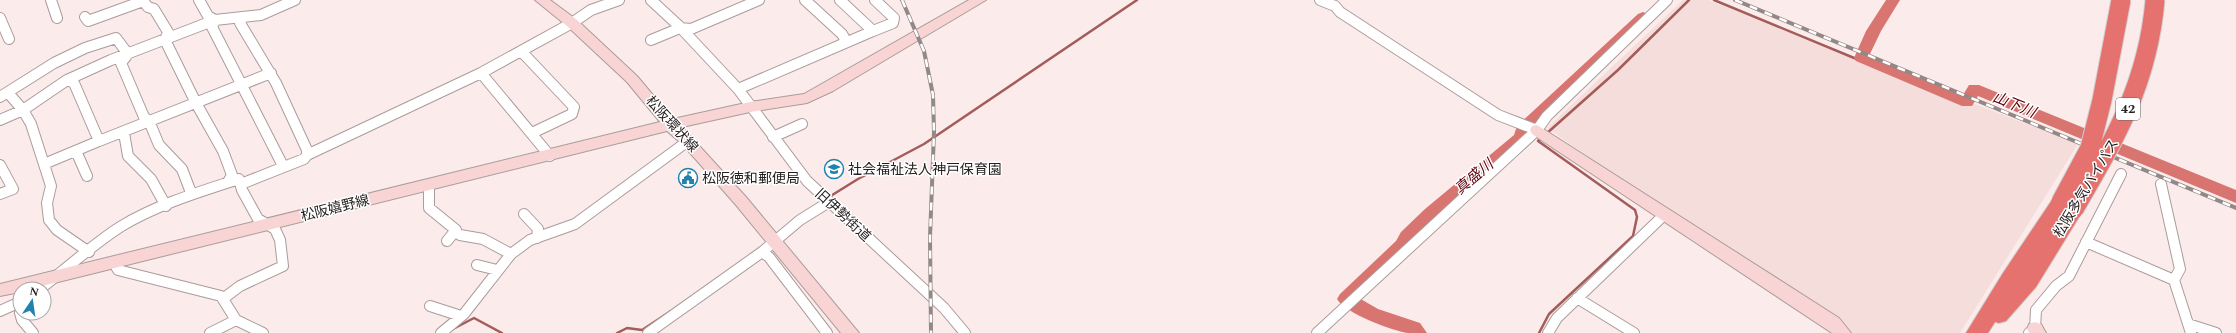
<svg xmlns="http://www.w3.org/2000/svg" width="2236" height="333" font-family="Spectral,'Noto Sans JP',serif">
<rect width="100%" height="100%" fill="#fbeceb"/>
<path fill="#f5dddb" d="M1683,0H1708L2078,144L1960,333H1841L1547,128Z"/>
<path fill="#fcc4c0" d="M2133,157L2236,198V202L2130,159Z"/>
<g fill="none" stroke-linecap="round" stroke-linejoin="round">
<path stroke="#a35c59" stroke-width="2.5" d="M1714,0L1859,60L1861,58
M1546,134L1618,70L1689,0
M829,197L858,179L924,144L1137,0
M453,329L474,318L502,333
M617,333L627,328L642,330L671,311
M1539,333L1549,314L1633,236L1637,217L1635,210L1538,141L1542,137"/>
<path fill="#d97571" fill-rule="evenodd" d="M1886,0H1900L1881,31L1869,56L1963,95L1969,85H1979L2236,190V203L1978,96L1972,106H1962L1856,61L1854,58L1866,31Z
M1643,12L1648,14L1650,17L1648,20L1530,132L1527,141L1437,217L1413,242L1408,251L1359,298L1378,309L1420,323L1427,333C1421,333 1414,333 1408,333C1392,331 1345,313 1337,299L1340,294L1396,241L1401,232L1425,209L1514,135L1517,126L1638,14Z"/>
<defs>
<path id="street" d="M51,0L57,18
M199,0L208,16L215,20L212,27L281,162
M651,0L679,26L738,89L807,181L944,308L965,333
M805,0L842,34L846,41
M1320,0L1335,6L1340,12L1498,115L1537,130
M85,17L88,21L143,1L148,7L154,9L168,32L165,40L196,103L223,151L232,175L228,182
M242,17L240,23L276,83L307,150V155
M0,18L9,39
M873,31L893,23L894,18L875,0
M651,40L680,28L691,29L759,0
M521,51L574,107L572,114L532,133
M481,73L550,156
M738,89L873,31L840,0
M0,97L54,63L85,48L116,38L128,54L121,63L144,117L149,121L159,145L182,169L190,190L194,194
M0,120L23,110L9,94
M124,133L128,156L151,179L166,206
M773,137L802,124
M99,141L271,73
M76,151L87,176
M44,164L99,141L74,83L67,80
M0,165L13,189L0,194
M241,184L304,159L307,155L481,73L572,23L591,10L619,0
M2161,184L2180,269L2174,280L2191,333
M429,185V208L456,230L447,241
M524,214L538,229L537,238
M460,235L483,239L511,254
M2086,242L2174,280
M89,252L57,230L49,220L47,203L51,186L31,124L23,110L67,80L111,60L215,20L261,15L295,0
M762,252L769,257L827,333
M114,263L118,270L221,296L236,320L263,333
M477,265L497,270
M40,289C66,269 92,245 120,227C156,205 199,192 239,179L242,190L258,219L275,229L280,240L283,266L240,286L224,298
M1577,298L1634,333
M430,306L461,316
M0,311L20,302
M20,313L22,320L33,333
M2188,324L2216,333
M210,333L236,320
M441,333L464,314L511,254L530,240L575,224L688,141
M648,333L762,252L800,220L829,202
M1317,333L1537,130L1547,116L1667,0
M1548,333L1557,318L1664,215
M2029,333L2035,329L2036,310L2056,286L2069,276L2121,174"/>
<path id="secondary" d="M535,0H550L577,20L637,76L673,119L750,102L804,94L969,0H986L833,91L807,103L750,112L682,127L746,197L859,333H841L736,205L683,145L667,131L30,289H20V292L0,296V284L660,122L627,82L567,26Z
M1537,125L1839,318L1851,333H1832L1532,134L1530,130L1532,126Z
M2035,322L2041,324L2046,333H2029L2027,329L2029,324Z"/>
<path id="highway" d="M2061,195L2068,197L2070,203L2081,204L2084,209L2036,287L2006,321L1999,323L1995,322L1988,333H1966L2003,273L2054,197Z"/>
</defs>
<use href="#street" stroke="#aa9c9a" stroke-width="12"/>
<use href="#secondary" stroke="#aa9c9a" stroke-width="2"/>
<use href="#highway" stroke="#cfcece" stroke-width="2"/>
<use href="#street" stroke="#fff" stroke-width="10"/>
<use href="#secondary" fill="#f8d5d4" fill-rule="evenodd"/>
<use href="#highway" fill="#e6726f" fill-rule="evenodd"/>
<defs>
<path id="rail" d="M902,0L924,51L933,95L934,132L930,237L931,333
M1735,0L2236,208"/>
</defs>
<use href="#rail" stroke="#928887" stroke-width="4"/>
<use href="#rail" stroke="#fff" stroke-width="2.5" stroke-dasharray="8" stroke-linecap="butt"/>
<defs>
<path id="highway-bridge" d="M2061,202L2090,148L2102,100L2121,0
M2074,209C2115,139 2148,83 2155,0"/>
</defs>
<use href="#highway-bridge" stroke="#cfcece" stroke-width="21" stroke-linecap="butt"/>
<use href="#highway-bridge" stroke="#e6726f" stroke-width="19"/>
</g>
<defs>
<symbol id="school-ring" viewBox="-11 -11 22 22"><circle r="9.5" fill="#fff" stroke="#2082ad" stroke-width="1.5"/><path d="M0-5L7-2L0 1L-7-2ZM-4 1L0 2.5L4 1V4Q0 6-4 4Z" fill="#2082ad"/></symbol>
<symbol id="civic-ring" viewBox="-11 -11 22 22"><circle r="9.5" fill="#fff" stroke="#2082ad" stroke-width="1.5"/><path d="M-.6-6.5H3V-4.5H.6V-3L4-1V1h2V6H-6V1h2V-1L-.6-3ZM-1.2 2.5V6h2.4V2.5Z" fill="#2082ad"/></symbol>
</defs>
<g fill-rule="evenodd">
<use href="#school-ring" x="823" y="158" width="22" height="22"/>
<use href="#civic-ring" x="677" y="167" width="22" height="22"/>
</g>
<g text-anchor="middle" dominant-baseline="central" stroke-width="3" stroke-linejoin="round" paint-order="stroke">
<rect fill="#fff" stroke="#676463" stroke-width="1" x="2116" y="98" width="24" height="22" rx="3"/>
<g font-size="13" font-weight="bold" fill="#262120">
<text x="2128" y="109">42</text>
</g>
<g font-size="14" fill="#262120" stroke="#fff">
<text transform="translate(672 124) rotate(48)">松阪環状線</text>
<text transform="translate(2086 188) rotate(-59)">松阪多気バイパス</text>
<text transform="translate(335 208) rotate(-14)">松阪嬉野線</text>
<text transform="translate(843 215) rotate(43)">旧伊勢街道</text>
</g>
<g font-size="14" fill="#262120" stroke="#fff" text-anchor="start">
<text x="848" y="169">社会福祉法人神戸保育園</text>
<text x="702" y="178">松阪徳和郵便局</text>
</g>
<g font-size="15" font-style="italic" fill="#5e000c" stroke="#fff">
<text transform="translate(2014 105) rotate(22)">山下川</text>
<text transform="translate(1474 177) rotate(-40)">真盛川</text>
</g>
</g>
<g transform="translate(32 301) rotate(13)"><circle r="19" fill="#ffffff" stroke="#a8a6a6"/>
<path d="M0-3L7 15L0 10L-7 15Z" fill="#2082ad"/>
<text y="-6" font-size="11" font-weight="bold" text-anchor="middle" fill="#262120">N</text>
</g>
</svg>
